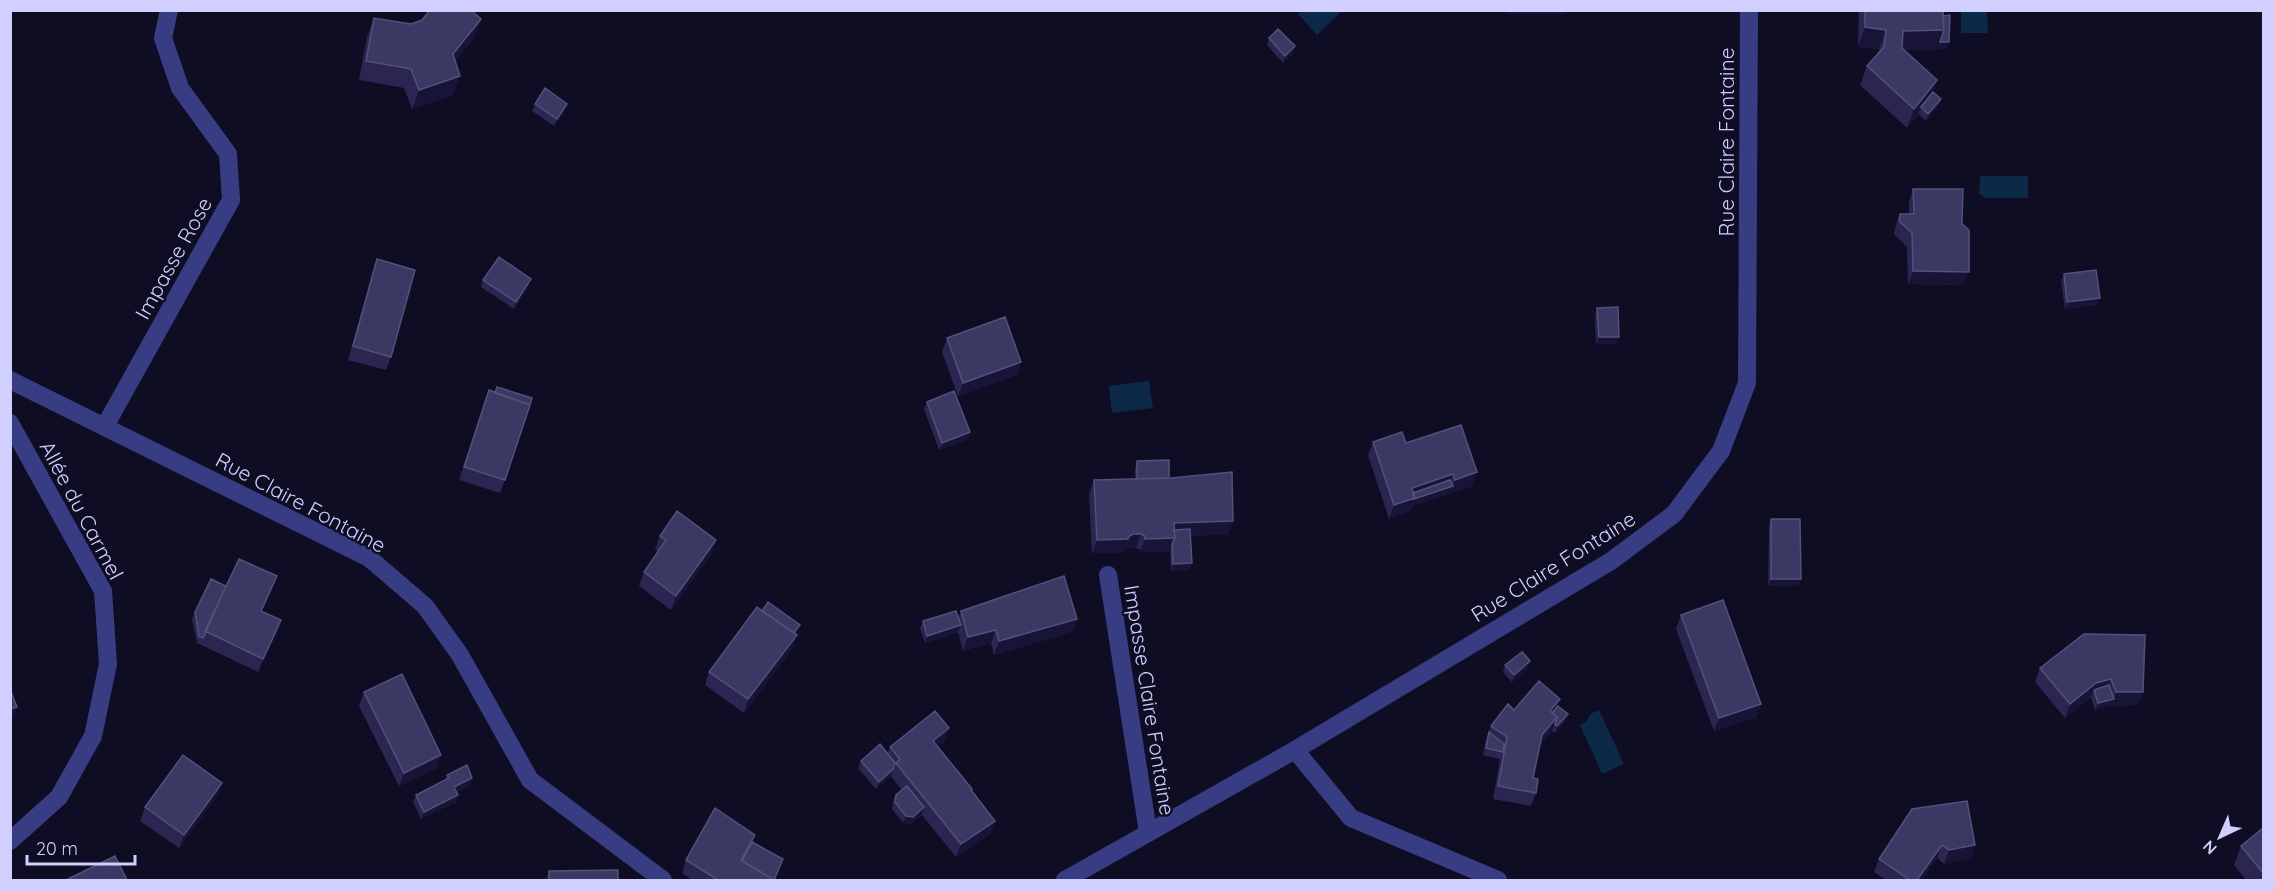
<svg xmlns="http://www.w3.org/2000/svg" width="2274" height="891" font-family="Quicksand,sans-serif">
<rect width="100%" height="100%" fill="#0f0d23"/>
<path fill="#0c2948" d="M1302,11V10L1342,11L1317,35L1298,14Z
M1961,11H1987L1988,33H1961Z
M1980,176H2028V198H1985L1979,193Z
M1149,381L1153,408L1112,413L1109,386Z
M1599,710L1624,764L1602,774L1580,725L1587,721L1590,714Z"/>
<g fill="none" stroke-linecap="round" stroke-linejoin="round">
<path stroke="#383d83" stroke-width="18" d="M10,380L369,558L425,606L460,655L530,780L663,880
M10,423L103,591L108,664L93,736L59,797L10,841
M105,426L231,200L228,154L180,88L163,38L169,10
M1108,575L1148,832
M1295,750L1351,818L1498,880
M1065,880L1295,750L1611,561L1674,514L1721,451L1747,383L1749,10"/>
</g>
<path fill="#2a2651" d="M1859,10H1943L1947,49L1904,50L1933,92L1941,99L1938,106L1926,121L1918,114L1907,128L1860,85L1867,66L1878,54L1879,49L1858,47Z
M374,18L411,24L481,19L474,38L455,61L453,95L412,109L404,88L359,80L367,37Z
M1269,38L1293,53L1283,63L1267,45Z
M535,104L565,110L554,126L532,111Z
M1913,189L1962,224L1964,285L1908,284L1907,247L1894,234L1895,228L1900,214H1909V202Z
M377,259L391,357L386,370L348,360L373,272Z
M2064,274L2100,298L2097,305L2065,309L2061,281Z
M531,279L528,286L514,309L481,287L483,280Z
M1597,308L1617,344H1596L1595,315Z
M947,338L1021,362L1017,375L958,396L942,352Z
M489,390L505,480L500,493L459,480Z
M927,402L970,432L968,439L939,450L924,409Z
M1373,442L1406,443L1472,486L1412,506L1410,511L1389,519L1368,455Z
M1137,461L1169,478L1233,521L1228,534L1190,536L1192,563L1189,570L1171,571L1170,551L1140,552L1141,550L1136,548H1128L1124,550L1123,553H1092L1089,494L1094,480L1135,479V468Z
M1771,519L1798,586H1768L1769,526Z
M660,536L712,553L671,610L639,586L644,572L658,552L655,549Z
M277,576L262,611L281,620L276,634L258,672L197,643L192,619L195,612Z
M961,611L1077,619L1072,632L994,655L991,643L963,651L958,632L925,643L920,628L923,621L958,618Z
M1681,615L1761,704L1756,717L1714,731L1676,629Z
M797,632L796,634L792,649L744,713L705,685L709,672Z
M2084,634L2138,705L2111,706L2095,710L2091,697L2065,718L2035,682L2040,668Z
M1530,661L1528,668L1512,682L1503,672L1505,665Z
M364,692L437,768L399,786L359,706Z
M1560,699L1558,706L1568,714L1565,721L1555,733L1552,731L1540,745L1533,778L1536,793L1531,806L1493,799L1500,759L1483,755L1486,739L1491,726L1514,710Z
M949,728L944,741L938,747L972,789V791L995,821L990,834L956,857L922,815L911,824L903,823L892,809L893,802L896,795L902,790L891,776L876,789L858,768L861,761L887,754L890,747Z
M447,775L470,785L456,792V802L421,819L413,802L416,795L445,781Z
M222,783L217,796L179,848L140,821L145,807Z
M1912,809L1975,845L1971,858L1944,864L1937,858L1922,880H1886L1874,872L1879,859Z
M2264,827V880H2246L2234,865L2241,846Z
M755,835L752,842L775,880H692L682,873L686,860Z
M549,871L618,880H546Z"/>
<path fill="#171437" d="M1508,10H1566L1565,14H1507Z
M481,19L474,38L446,73L453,54Z
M1865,27L1886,30L1879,49L1858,47Z
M1944,30L1949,42L1947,49L1896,50L1903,31Z
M1295,46L1293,53L1283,63L1285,56Z
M460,76L453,95L412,109L419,90Z
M1937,80L1931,99L1921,107L1918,114L1907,128L1914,109Z
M1941,99L1938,106L1926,121L1928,114Z
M567,104L565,110L554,126L557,119Z
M1913,271L1969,272L1964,285L1908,284Z
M531,279L528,286L514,309L516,302Z
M2100,298L2097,305L2065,309L2067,302Z
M1599,337H1619L1617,344H1596Z
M1021,362L1017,375L958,396L963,383Z
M970,432L968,439L939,450L942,443Z
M1477,472L1472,486L1412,506L1410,511L1389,519L1394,505L1412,488L1453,474L1448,487L1453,486L1455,480Z
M1233,521L1228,534L1172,537L1174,523Z
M1133,534H1141L1136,548H1128L1124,550L1123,553H1092L1097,540L1128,537Z
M1175,538L1170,552H1140L1145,539Z
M716,540L712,553L671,610L676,596Z
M1192,563L1189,570L1171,571L1173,564Z
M277,576L272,590L256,624L261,611Z
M1771,579H1801L1798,586H1768Z
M1077,619L1072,632L994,655L999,641Z
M281,620L276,634L258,672L263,659Z
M961,625L958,632L925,643L927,636Z
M996,630L991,643L963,651L968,637Z
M797,635L792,649L744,713L748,699Z
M1530,661L1528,668L1512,682L1514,675Z
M2111,679L2106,692L2094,690L2091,697L2065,718L2070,704L2096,683Z
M2116,692H2143L2138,705L2111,706L2095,710L2098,703L2114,699Z
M1560,699L1556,713L1550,719V711Z
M1761,704L1756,717L1714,731L1719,718Z
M17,707L12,720L10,721V709Z
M1568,714L1565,721L1555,733L1557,726Z
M1557,717L1552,731L1537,749L1542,735Z
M949,728L944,741L928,755L933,741Z
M441,755L437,768L399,786L404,773Z
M893,769L891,776L876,789L879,782Z
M472,778L470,785L451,794L454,787Z
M222,783L217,796L179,848L184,835Z
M458,795L456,802L421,819L424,812Z
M924,807L922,814L911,824L903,823L906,816Z
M995,821L990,834L956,857L961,844Z
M1942,845L1937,858L1922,880H1917Z
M1975,845L1971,858L1944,864L1949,850Z"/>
<path fill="#3b3864" stroke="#53507c" stroke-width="1.5" d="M430,10H471L481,19L453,54L460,76L419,90L411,69L366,61L374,18L411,24L422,20Z
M1865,10H1943L1944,30L1903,31L1902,48L1937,80L1914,109L1867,66L1884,47L1886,30L1865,27Z
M1950,15L1949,42H1940L1944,30L1943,16Z
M1278,29L1295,46L1285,56L1269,38Z
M545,88L567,104L557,119L535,104Z
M1933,92L1941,99L1928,114L1921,107Z
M1913,189H1963L1962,224L1969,230V272L1913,271L1912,233L1899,221L1900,214H1914Z
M499,257L531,279L516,302L483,280Z
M377,259L415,270L391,357L353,346Z
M2096,270L2100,298L2067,302L2064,274Z
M1618,307L1619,337H1599L1597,308Z
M1005,317L1021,362L963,383L947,338Z
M497,387L532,398L530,405L495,393Z
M489,390L530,405L505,480L464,467Z
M954,391L970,432L942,443L927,402Z
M1461,425L1477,472L1455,480L1453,474L1412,488L1415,498L1394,505L1373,442L1402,432L1406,443Z
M1169,460V478L1137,479V461Z
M1232,472L1233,521L1174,523L1175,538L1145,539V536L1141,534H1133L1128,537V539L1097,540L1094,480L1171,478Z
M1450,480L1453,486L1414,499L1413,493Z
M677,511L716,540L676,596L644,572L666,540L660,536Z
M1771,519H1800L1801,579H1771Z
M1190,529L1192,563L1173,564L1172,544L1175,538L1174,530Z
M239,559L277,576L261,611L281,620L263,659L205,631Z
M1064,576L1077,619L999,641L996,630L968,637L961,611Z
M211,579L226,586L203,638L199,636L195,612Z
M1723,600L1761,704L1719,718L1681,615Z
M768,602L800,625L794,633L762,611Z
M757,607L797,635L748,699L709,672Z
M956,611L961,625L927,636L923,621Z
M2084,634L2145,635L2143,692H2116L2111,679L2096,683L2070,704L2040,668Z
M1522,652L1530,661L1514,675L1505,665Z
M402,674L441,755L404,773L364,692Z
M1539,681L1560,699L1550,711L1557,717L1542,735L1533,778L1538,779L1536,793L1498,786L1507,737L1491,726L1508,704L1514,710Z
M2109,685L2114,699L2098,703L2094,690Z
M10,689L17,707L10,709Z
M1558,706L1568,714L1557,726L1555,724L1557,717L1552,713Z
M935,711L949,728L933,741L972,789L971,790L995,821L961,844L896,763L900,759L890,747Z
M1489,732L1504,744L1503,752L1486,748Z
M880,744L895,763L893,769L879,782L861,761Z
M183,755L222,783L184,835L145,807Z
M467,765L472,778L454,787L458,795L424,812L416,795L449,778L447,775Z
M907,786L924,807L913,817L906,816L895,802L896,795Z
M1967,801L1975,845L1949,850L1942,845L1917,880H1910L1879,859L1912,809Z
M715,808L755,835L741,860L774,880H718L686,860Z
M2264,827V874L2241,846Z
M752,842L783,859L774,880L742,861Z
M115,856L127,880H66Z
M618,870V880H549V871Z"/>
<g text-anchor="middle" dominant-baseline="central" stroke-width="5" stroke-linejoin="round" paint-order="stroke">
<g font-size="21" fill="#d0cfff" stroke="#0f0d23">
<text transform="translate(1726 142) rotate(-90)">Rue Claire Fontaine</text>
<text transform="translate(173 258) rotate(-61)">Impasse Rose</text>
<text transform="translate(301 502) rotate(28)">Rue Claire Fontaine</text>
<text transform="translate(82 510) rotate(62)">Allée du Carmel</text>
<text transform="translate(1553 566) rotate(-32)">Rue Claire Fontaine</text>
<text transform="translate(1150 700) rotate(81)">Impasse Claire Fontaine</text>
</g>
</g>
<rect width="2274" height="891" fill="none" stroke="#d0cfff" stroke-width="24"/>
<g transform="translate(2220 837) rotate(224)" stroke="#0f0d23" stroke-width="4.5" paint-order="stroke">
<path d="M0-4.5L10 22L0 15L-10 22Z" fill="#d0cfff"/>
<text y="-9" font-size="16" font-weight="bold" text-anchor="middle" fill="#d0cfff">N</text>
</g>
<path d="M27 855v9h108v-9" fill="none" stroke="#d0cfff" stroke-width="3"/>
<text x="36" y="855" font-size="18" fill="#d0cfff" stroke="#0f0d23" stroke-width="4.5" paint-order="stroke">20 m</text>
</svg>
